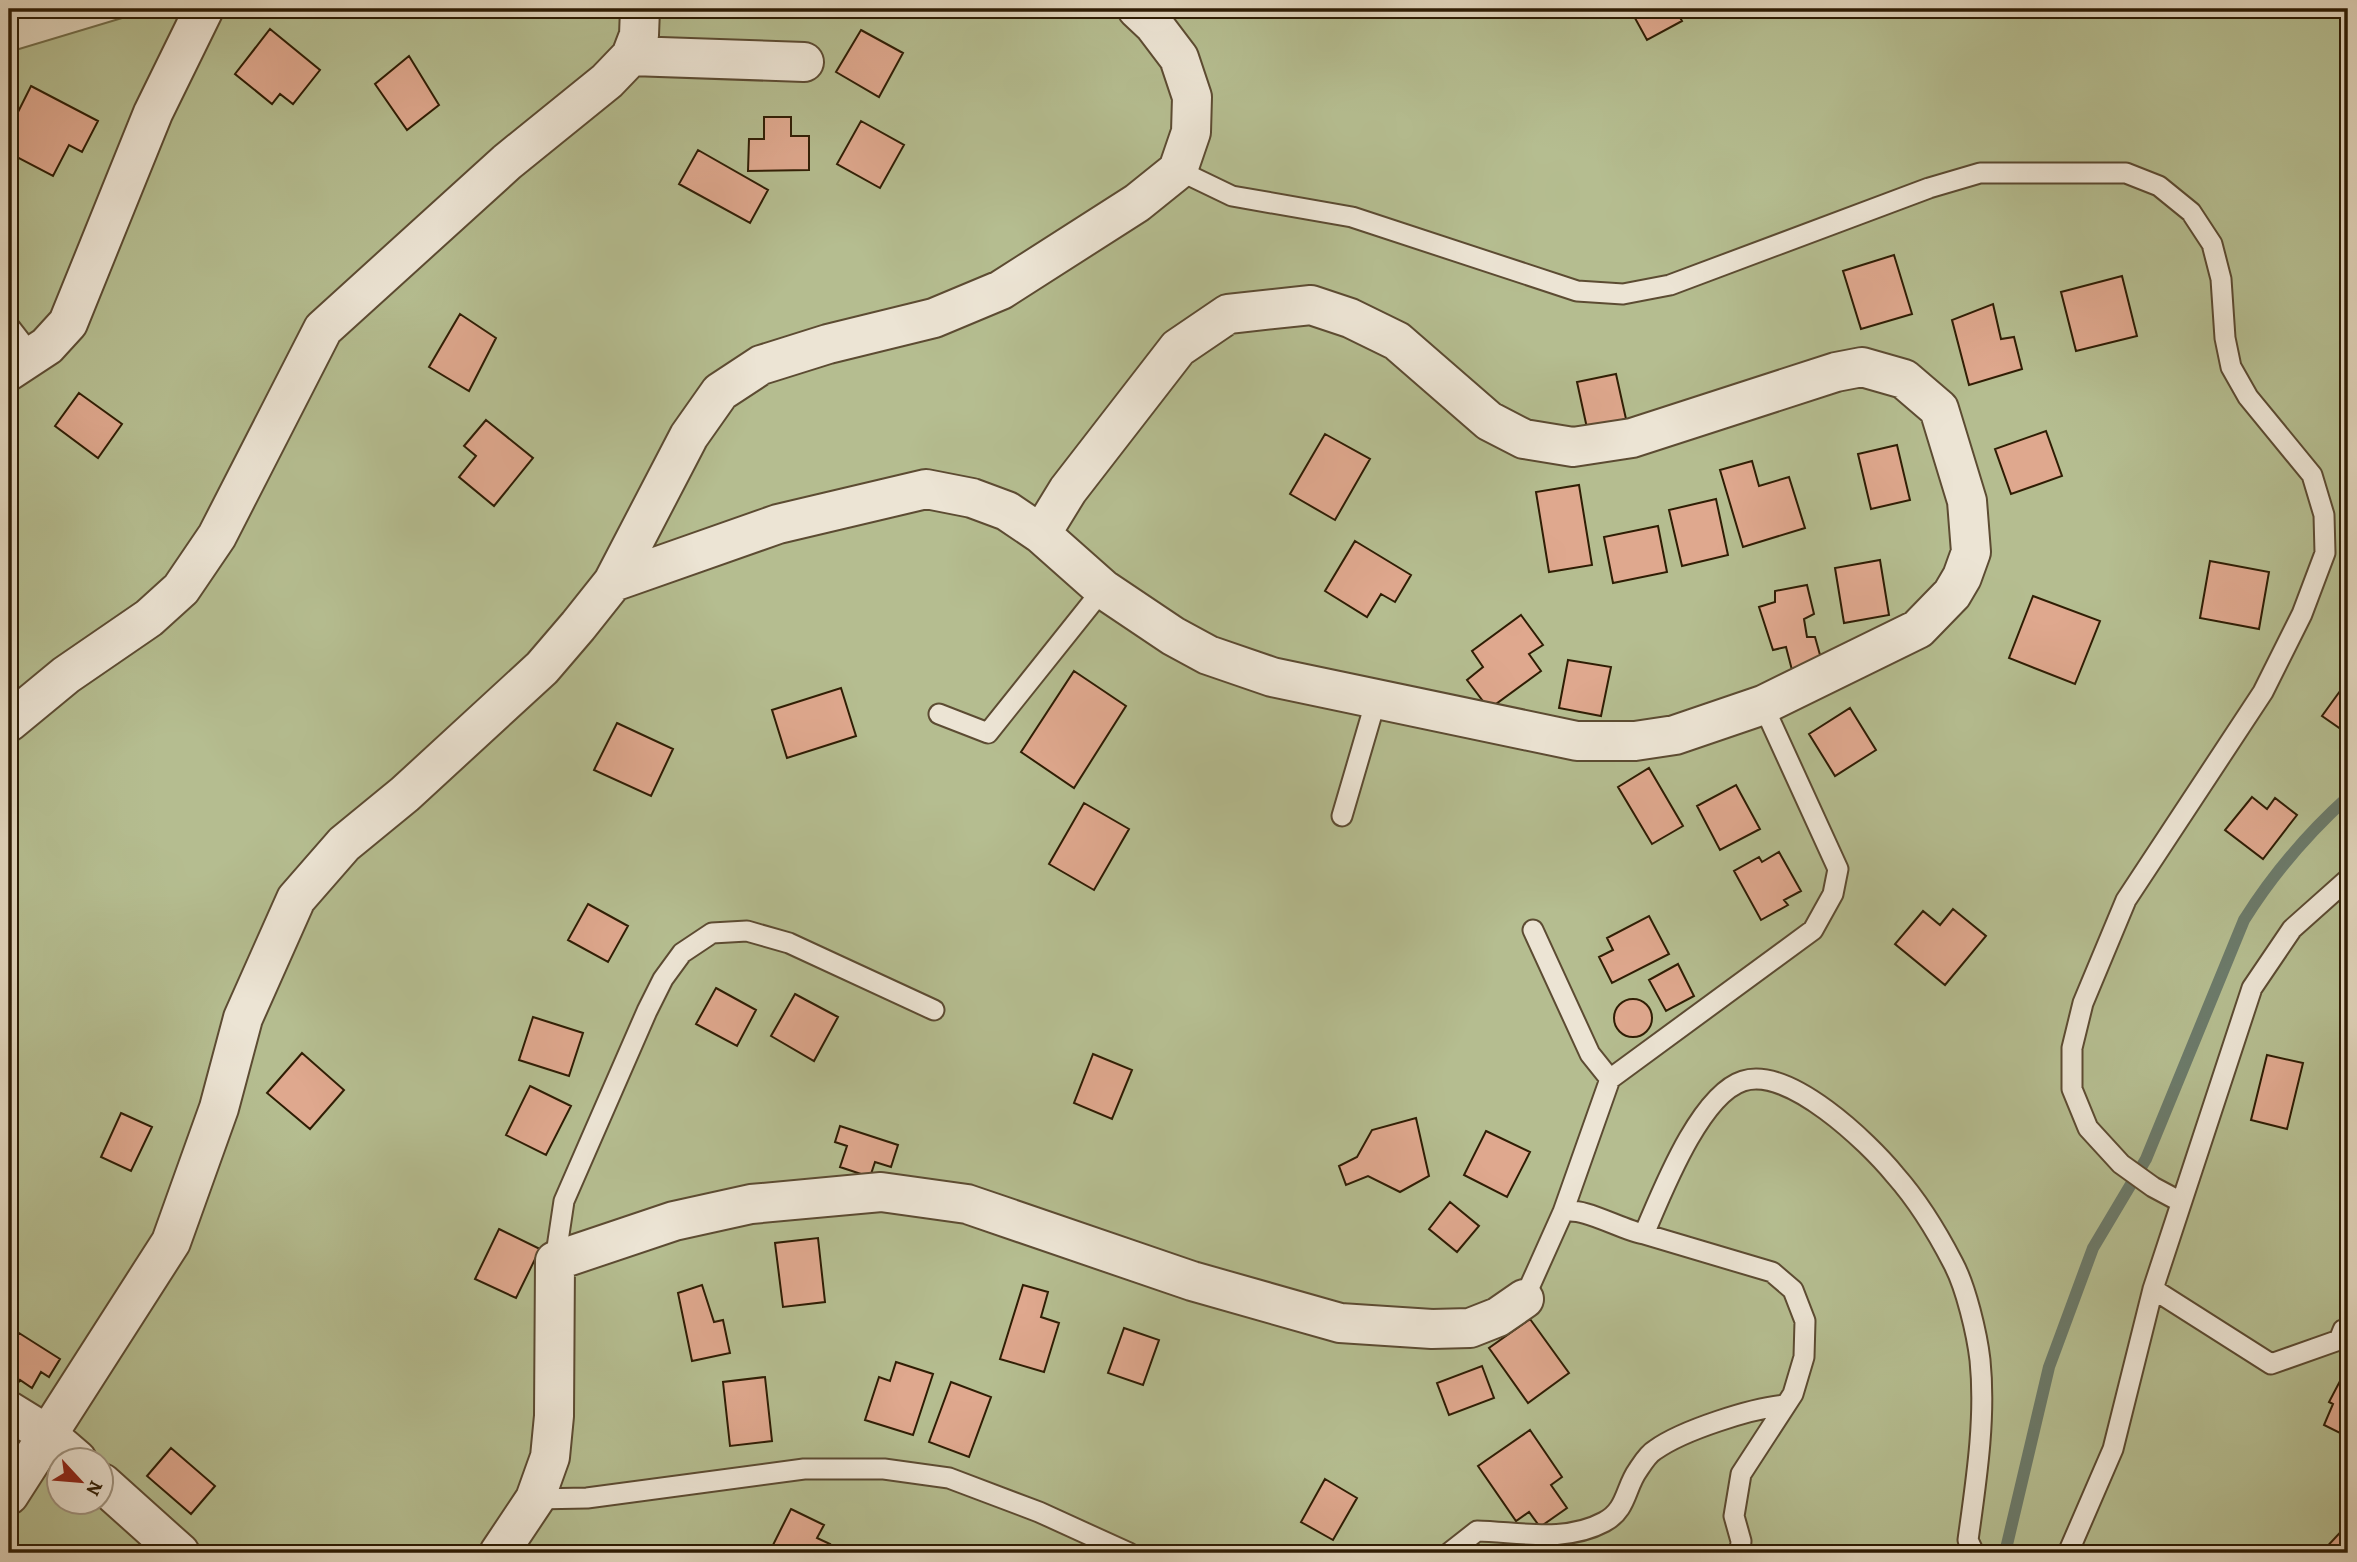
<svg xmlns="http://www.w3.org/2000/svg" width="2357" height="1562" font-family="Alegreya,serif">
<rect width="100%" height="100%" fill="#e2d6bd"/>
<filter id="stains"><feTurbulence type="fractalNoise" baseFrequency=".00286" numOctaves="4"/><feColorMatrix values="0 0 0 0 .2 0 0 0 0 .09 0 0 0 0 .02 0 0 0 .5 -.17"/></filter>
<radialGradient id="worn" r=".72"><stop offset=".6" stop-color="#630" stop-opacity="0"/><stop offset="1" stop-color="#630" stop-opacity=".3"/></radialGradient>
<path fill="#b5bd90" stroke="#726d4a" stroke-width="2" fill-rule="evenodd" d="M152,9H2348V1553H9V52ZM60,1460H102V1502H60Z"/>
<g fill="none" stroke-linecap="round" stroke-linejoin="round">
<path stroke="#6c7b6b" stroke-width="12" d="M2005,1553L2049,1367L2093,1248L2146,1159L2244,920C2273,874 2308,833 2348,797"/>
</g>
<path fill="#dfa88e" stroke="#2f1d04" stroke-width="2" d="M1630,9H1675L1682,21L1647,40Z
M270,29L320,70L293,104L280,94L272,104L235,74Z
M861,30L903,53L879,97L836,72Z
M409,56L439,105L407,130L375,84Z
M31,86L98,121L82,152L69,145L53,176L9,153V130Z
M764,117H791V136H809V170L748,171L749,139H764Z
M861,121L904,145L880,188L837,164Z
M698,150L768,190L750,223L679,184Z
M1894,255L1912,314L1861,329L1843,271Z
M2122,276L2137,336L2076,351L2061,292Z
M1993,304L2001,339L2014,337L2022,369L1969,385L1952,320Z
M460,314L496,338L469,391L429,367Z
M1616,374L1626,419L1587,428L1577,382Z
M79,393L122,424L98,458L55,426Z
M486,420L533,458L494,506L459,477L476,456L464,446Z
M2046,431L2062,476L2011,494L1995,449Z
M1325,434L1370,459L1335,520L1290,494Z
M1897,445L1910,500L1871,509L1858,454Z
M1752,461L1759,486L1789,477L1805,528L1743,547L1720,470Z
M1579,485L1592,565L1549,572L1536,492Z
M1716,499L1728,555L1682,566L1669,510Z
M1658,526L1667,572L1613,583L1604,537Z
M1355,541L1411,575L1395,602L1381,594L1367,617L1325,591Z
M1880,560L1889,615L1844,623L1835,568Z
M2210,561L2269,572L2259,629L2200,618Z
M1807,585L1814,614L1804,619L1807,637H1815L1822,662L1792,670L1786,647L1773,650L1759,607L1775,602V591Z
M2033,596L2100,621L2075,684L2009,658Z
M1521,615L1543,645L1529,654L1541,671L1489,709L1467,680L1483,667L1472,651Z
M1568,660L1611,667L1601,716L1559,708Z
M1074,671L1126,706L1074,788L1021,752Z
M2348,680V734L2322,716Z
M841,688L856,736L787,758L772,710Z
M1850,708L1876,750L1835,776L1809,734Z
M617,723L673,749L651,796L594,770Z
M1649,768L1683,826L1652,844L1618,787Z
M1736,785L1760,829L1720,850L1697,806Z
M2252,797L2267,809L2275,798L2297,815L2263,859L2225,830Z
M1084,803L1129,829L1094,890L1049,864Z
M1779,852L1801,891L1784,900L1788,905L1761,920L1734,871L1759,857L1762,862Z
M588,904L628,926L608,962L568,940Z
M1953,909L1986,936L1945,985L1895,944L1923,911L1940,925Z
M1649,916L1669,954L1612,983L1599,957L1613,950L1607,938Z
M1678,964L1694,996L1666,1011L1649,980Z
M716,988L756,1010L737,1046L696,1024Z
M795,994L838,1017L814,1061L771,1036Z
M1614 1018a19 19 0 1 1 38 0a19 19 0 1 1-38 0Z
M533,1017L583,1033L569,1076L519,1060Z
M302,1053L344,1090L310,1129L267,1093Z
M1093,1054L1132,1070L1112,1119L1074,1103Z
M2267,1055L2303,1063L2287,1129L2251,1120Z
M530,1086L571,1106L546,1155L506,1135Z
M121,1113L152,1127L131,1171L101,1157Z
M1416,1118L1429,1176L1400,1192L1368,1176L1346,1185L1339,1166L1357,1157L1372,1130Z
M840,1126L898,1145L891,1167L875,1162L870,1177L840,1167L847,1146L835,1142Z
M1486,1131L1530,1152L1507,1197L1464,1175Z
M1450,1202L1479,1226L1457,1252L1429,1229Z
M499,1229L540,1249L516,1298L475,1279Z
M818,1238L825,1302L783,1307L775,1243Z
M702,1285L714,1322L723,1320L730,1353L692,1361L678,1293Z
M1023,1285L1048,1292L1041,1317L1059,1323L1044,1372L1000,1359Z
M1530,1319L1569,1373L1528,1403L1489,1348Z
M1124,1328L1159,1340L1143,1385L1108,1373Z
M19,1333L60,1359L49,1377L41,1372L32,1388L20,1380L14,1389L9,1385V1350Z
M896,1362L933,1374L913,1435L865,1420L879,1377L890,1381Z
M1482,1366L1494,1398L1449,1415L1437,1383Z
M2348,1374V1437L2324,1425L2333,1404L2329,1402L2340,1381L2344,1383Z
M765,1377L772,1441L730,1446L723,1382Z
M951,1382L991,1397L969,1457L929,1442Z
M1530,1430L1562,1477L1551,1485L1567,1508L1540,1527L1529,1512L1516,1521L1478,1466Z
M171,1448L215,1486L191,1514L147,1476Z
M1325,1479L1357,1498L1333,1540L1301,1522Z
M791,1509L824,1525L817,1538L830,1544L825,1553H769Z
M2348,1524V1553H2321Z"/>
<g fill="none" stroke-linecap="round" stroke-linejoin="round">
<defs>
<path id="service" d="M1178,170L1232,196L1352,217L1577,291L1623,294L1670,285L1929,188L1980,173H2126L2159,186L2191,212L2212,244L2221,279L2225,338L2231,367L2248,397L2312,475L2324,515L2325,553L2302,614L2263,692L2126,900L2083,1003L2072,1048V1089L2088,1128L2121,1164L2153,1187L2181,1202
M9,326L33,357
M939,714L988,733L1103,589
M1342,816L1376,700
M1533,930L1590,1054L1610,1079L1813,930L1833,894L1838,869L1763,705
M1563,1212L1610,1079
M1644,1234L1772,1272L1793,1290L1805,1321L1804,1357L1793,1394L1741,1474L1734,1516L1741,1541L1740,1553
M555,1261L564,1201L647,1011L663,979L682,953L712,933L747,931L789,943L934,1010
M2153,1289L2271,1364L2339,1340L2343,1330H2348
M1524,1299L1563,1212C1583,1206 1621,1230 1644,1234C1661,1195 1699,1095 1743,1081C1789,1066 1868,1142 1895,1175C1918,1201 1937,1232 1953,1263C1966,1287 1977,1334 1980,1360C1986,1419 1976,1482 1968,1540L1974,1553
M535,1499L587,1498L804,1469H884L949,1478L1039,1512L1129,1553
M1449,1553L1477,1531C1519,1532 1565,1543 1604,1522C1627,1510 1625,1488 1638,1470C1642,1464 1648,1454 1655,1450C1683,1430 1752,1408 1786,1405
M2068,1553L2113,1449L2153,1289L2252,988L2292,929L2348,879"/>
<path id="minor" d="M631,56L804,62
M1311,305L1350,318L1397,341L1489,421L1524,439L1573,447L1632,438L1836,372L1862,367L1904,379L1939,409L1967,501L1971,552L1962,577L1952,594L1918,629L1763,705L1675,735L1635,741H1577L1272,677L1208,655L1173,636L1103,589L1041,534L1068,490L1178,348L1228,314Z
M613,582L778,524L926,489L972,498L1007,511L1041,534
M9,722L66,675L149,618L181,589L217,536L323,329L507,162L607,81L631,56L639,35L640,9
M9,1411L48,1435L77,1460
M102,1483L180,1553
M9,1495L171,1242L219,1108L243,1018L296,899L344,844L405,794L542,668L578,626L613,582L689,436L720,392L761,365L828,344L934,318L1001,290L1137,203L1178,170L1191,132L1192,97L1179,58L1154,25L1137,9
M499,1553L535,1499L550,1457L554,1416L555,1261L674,1221L751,1204L881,1192L967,1204L1192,1281L1340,1323L1432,1329L1470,1328L1498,1317L1524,1299"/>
<path id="tertiary" d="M9,371L47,346L68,323L153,113L204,9"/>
</defs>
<use href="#service" stroke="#5c4b32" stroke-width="23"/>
<use href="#minor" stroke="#5c4b32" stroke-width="42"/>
<use href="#tertiary" stroke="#5c4b32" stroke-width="42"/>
<use href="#service" stroke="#ece4d4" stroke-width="19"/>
<use href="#minor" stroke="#ece4d4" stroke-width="38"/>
<use href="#tertiary" stroke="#ece4d4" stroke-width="38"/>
</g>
<rect width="2357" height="1562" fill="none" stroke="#e2d6bd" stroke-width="35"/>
<rect x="10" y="10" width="2336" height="1541" fill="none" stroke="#2f1d04" stroke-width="3.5"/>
<rect x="18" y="18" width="2322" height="1527" fill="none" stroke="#2f1d04" stroke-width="2"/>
<g transform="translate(80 1481) rotate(116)"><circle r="33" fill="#ece4d4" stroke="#a09481" stroke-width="2"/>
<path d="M0-5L12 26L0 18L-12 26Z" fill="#8f2418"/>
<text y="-10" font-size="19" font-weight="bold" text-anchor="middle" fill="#2f1d04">N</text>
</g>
<rect width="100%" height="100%" filter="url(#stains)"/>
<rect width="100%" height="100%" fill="url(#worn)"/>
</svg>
